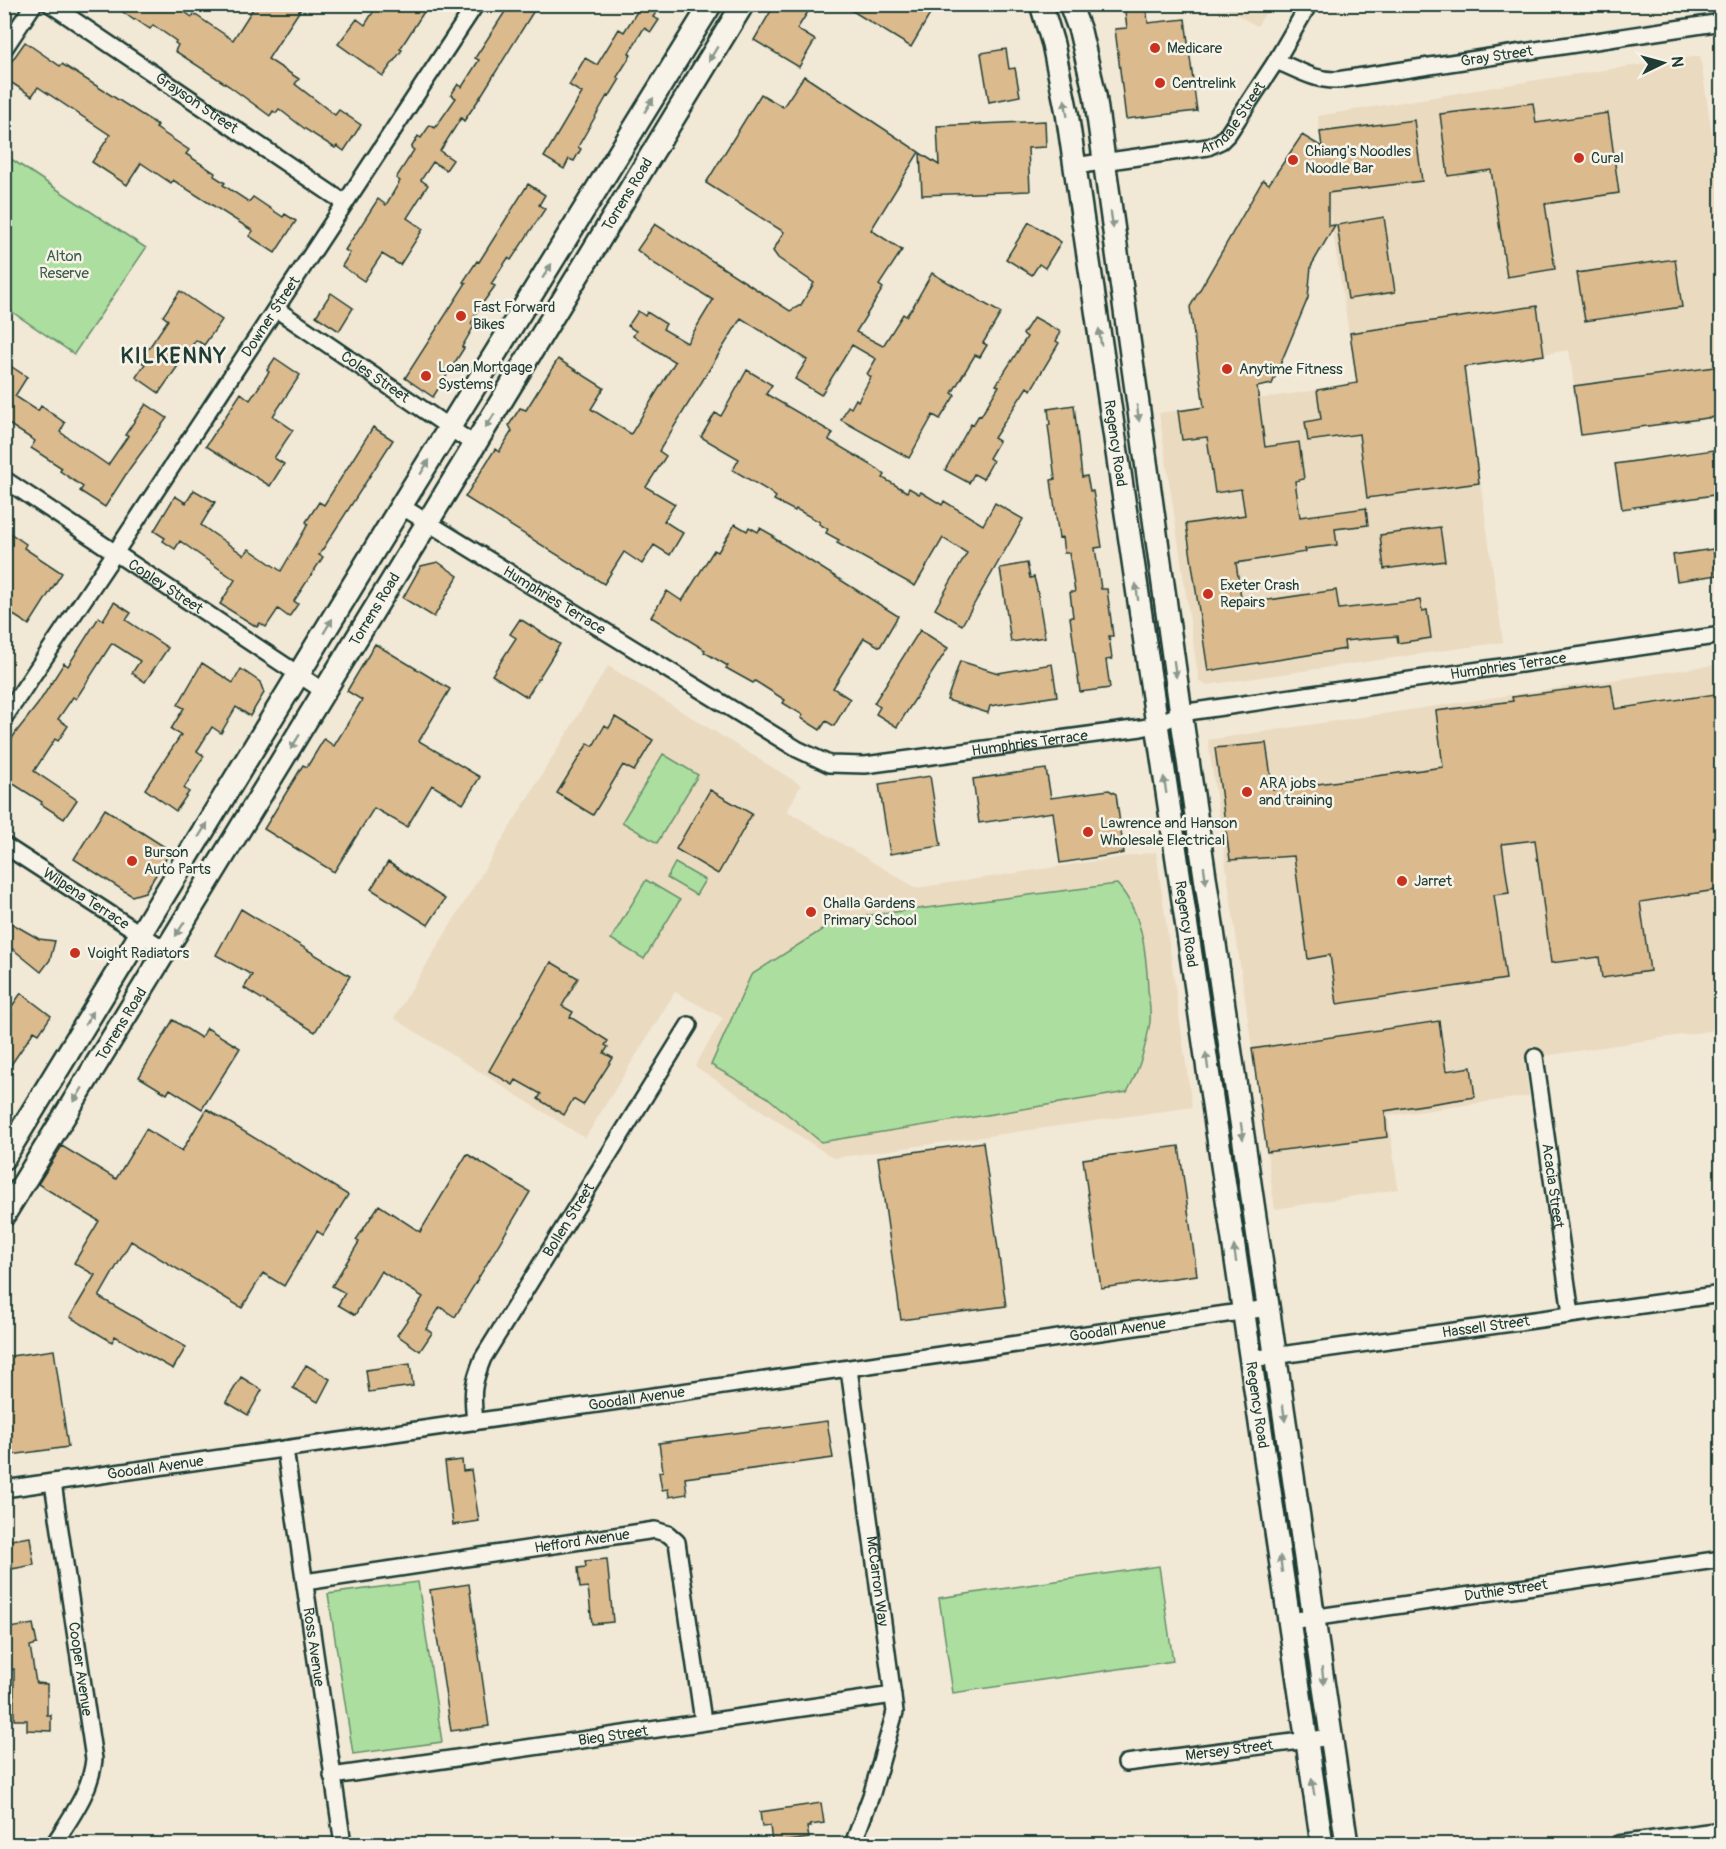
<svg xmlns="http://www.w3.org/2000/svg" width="1726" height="1849" font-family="Pangolin,sans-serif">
<rect width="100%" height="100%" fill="#f1e8d6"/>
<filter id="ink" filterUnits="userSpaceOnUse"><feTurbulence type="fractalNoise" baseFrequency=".0167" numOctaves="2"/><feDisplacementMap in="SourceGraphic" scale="12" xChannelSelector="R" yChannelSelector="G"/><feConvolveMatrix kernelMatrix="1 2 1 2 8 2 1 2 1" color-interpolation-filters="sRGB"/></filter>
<g filter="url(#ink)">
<path fill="#eadac0" d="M1220,5H1271L1257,26Z
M1700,56L1718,174H1721V416L1581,435L1569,350L1357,383L1328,202L1318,116L1531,81Z
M1464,369L1503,642L1206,685L1199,681L1159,413Z
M1721,664V1029L1524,1059L1529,1096L1388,1116L1398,1189L1275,1209L1208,740Z
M608,666L801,785L787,811L916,888L1156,852L1192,1107L833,1158L695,1066L723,1018L675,992L585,1138L394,1018Z"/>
<path fill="#abde9f" stroke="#658e6a" stroke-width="1.5" d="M5,155L146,248L74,354L5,307Z
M663,754L698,775L657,843L622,822Z
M675,863L705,880L696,895L667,878Z
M646,880L680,900L644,959L611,939Z
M1117,884C1143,913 1146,952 1148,989C1149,999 1151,1011 1150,1022C1146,1046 1139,1071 1127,1092L821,1142L767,1097L711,1065L751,975L839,919Z
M1159,1566L1173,1661L953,1693L939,1598Z
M418,1582L442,1742L353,1754L328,1594Z"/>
<path fill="#dbba8e" stroke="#1f3d34" stroke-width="1.5" d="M112,4H173L192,17L194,14L233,40L256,4H304L268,59L299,79L295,84L335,115L339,110L361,125L344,151L337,146L335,148L305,129L279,109L276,113L273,111L270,116L229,86L175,51L178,45L175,43L176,41L153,25L150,29L135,19L134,20Z
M378,4H429L400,49L402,50L383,76L338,44L357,19L365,25Z
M510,4H538L479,99L464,121L461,118L440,151L453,160L446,170L433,162L421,180L428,185L407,218L423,229L400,265L382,254L364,281L342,266L350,253L345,250L378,199L386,205L400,181L396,178L414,150L411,148L418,136L421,138L430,125L435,128L456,98L451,95L458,84L462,87L479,60L475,58Z
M642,4H650L658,10L653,17L659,20L651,32L644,28L629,53L631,55L617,77L620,79L609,97L607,96L579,145L578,147L581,149L574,161L569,159L564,169L544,157L582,93L569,85L585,58L597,65L619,29L624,32Z
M775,4H813L797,29L815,40L799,67L754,40Z
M841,4H936L911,47Z
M1124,4H1146L1148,23L1185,19L1197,111L1126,119L1115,29L1127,28Z
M25,42L60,66L62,64L158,125L156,128L189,150L186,154L215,173L214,176L225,183L223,185L249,202L253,197L283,217L285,214L296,221L275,253L249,236L253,231L173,180L171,183L141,163L127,185L92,162L110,135L38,87L32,96L4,78V72Z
M1006,49L1009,69L1015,68L1020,96L989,102L981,53Z
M804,76L919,152L871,230L902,250L879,285L883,288L856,332L883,346L903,314L906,316L912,308L932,273L1001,313L983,343L987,345L980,357L975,355L952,393L955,395L940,419L933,415L909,458L841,420L848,406L851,408L856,399L858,401L871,377L867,374L876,359L852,345L821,395L795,379L807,360L741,318L659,451L666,456L646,487L675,504L664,521L683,533L670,555L654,545L642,564L624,552L604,584L465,497L495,449L499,452L512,431L509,425L520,408L526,410L558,359L604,388L591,409L631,434L675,362L633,336L636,331L628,326L638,311L645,316L647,312L666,324L663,329L687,343L713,300L655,264L637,250L655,224L790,311L801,305L814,283L778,258L773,251L784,232L706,183L761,94L783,107Z
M1533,103L1536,123L1608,113L1619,193L1545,204L1555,269L1507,277L1491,170L1448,176L1440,114Z
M1414,120L1422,181L1328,193V226L1335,225L1311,266L1308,298L1272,384L1257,387L1265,447L1299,442L1304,479L1295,481L1300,517L1366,508L1368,525L1335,529L1337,545L1305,549L1306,552L1236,563L1242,604L1336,590L1339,609L1420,600L1422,611L1427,610L1431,638L1398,643L1397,636L1344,641L1345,649L1208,671L1186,524L1245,515L1241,489L1215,493L1207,437L1182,440L1178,411L1204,407L1190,307L1263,180L1269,184L1302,135L1322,147L1320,132Z
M1045,121L1046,147L1028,148L1030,191L922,195L920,153L939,165L937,126Z
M528,184L545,195L539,205L545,209L511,260L508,258L491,284L495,286L477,311L471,324L474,326L462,347L464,348L433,397L405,378L466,283L463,282L477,261L479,262Z
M1384,217L1395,292L1348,299L1337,225Z
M1029,222L1061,242L1045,268L1039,264L1032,275L1006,259Z
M1675,259L1682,307L1585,321L1577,273Z
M180,291L222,320L204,345L196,340L159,393L136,377L145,364L140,361L168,320L163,316Z
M331,293L353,308L339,331L316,316Z
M1537,306L1544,355L1464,367L1479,483L1367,498L1359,434L1308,441L1305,422L1321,419L1317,390L1357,383L1350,333Z
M1034,317L1061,332L1056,341L1059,343L1031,390L1027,387L994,438L999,441L989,458L993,461L983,479L974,474L969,483L945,470L971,424L973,425L979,415L981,416L999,386L996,385L1027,337L1023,334Z
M275,358L300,375L273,416L293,430L274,458L284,464L270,486L206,446L241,393L250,400L269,372L267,370Z
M1722,366V416L1581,435L1574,386Z
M12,367L27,377L15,396L38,411L41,406L65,423L60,432L108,465L128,436L125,435L146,404L167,418L130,468L105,507L80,491L83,487L60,471L62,468L31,448L35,441L4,421V378Z
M747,370L772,385L766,394L833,433L829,440L878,469L885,475L883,478L907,492L909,488L919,494L921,492L942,505L944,501L983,525L995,503L1023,519L962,625L935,609L967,553L943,538L915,586L837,543L839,540L826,533L828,529L819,524L820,522L796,509L795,511L774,500L776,497L767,490L733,470L739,459L701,437L715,413L721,416Z
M1074,405L1082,477L1087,476L1090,491H1093L1102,547L1095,548L1101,589H1107L1113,636H1109L1112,659L1106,660L1110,688L1080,692L1070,617H1073L1070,592H1075L1069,553H1064L1062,537L1059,538L1051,480L1055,479L1048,425H1050L1048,409Z
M373,427L393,440L319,555L323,557L294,601L298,604L289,617L278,609L266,627L260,623L257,627L220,604L235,580L180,541L175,549L163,541L165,538L154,531L175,496L186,503L194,490L215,502L201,525L244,555L249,549L281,571L308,524L306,522L319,502L324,505Z
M1713,450L1720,494L1622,509L1615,464Z
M735,524L747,531L749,527L758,532L760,528L774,536L772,537L898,616L880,647L864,638L833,688L850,699L834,726L826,721L820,730L801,718L803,715L783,703L785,700L755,681L753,683L726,668L728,666L704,652L705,650L651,617L667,591L682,601L714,550L718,552Z
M1440,527L1445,561L1384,569L1380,535Z
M4,529L26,544L24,548L62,573L29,625L4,609Z
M1713,549L1717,575L1677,581L1673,555Z
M438,562L458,576L434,617L403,598L421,566Z
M1027,563L1030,578L1034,577L1037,589L1045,637L1011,642L1000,568Z
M114,602L131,613L126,620L168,648L145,682L132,673L140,661L112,643L76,699L73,697L58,719L68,726L58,741L55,739L34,771L77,800L64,819L41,804L42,802L4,778V750L17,731L38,704L64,663L68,666L99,617L103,620Z
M520,619L560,644L527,697L492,675L516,638L510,634Z
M920,630L948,648L897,727L876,714L880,707L874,703Z
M375,644L450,689L419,741L480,777L463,804L432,785L407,827L374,808L334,872L264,829L303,765L307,767L324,739L334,746L362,700L347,691Z
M960,661L998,673L1052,664L1057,696L990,706L988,713L947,700Z
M202,663L233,683L241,669L260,682L264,693L250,716L236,707L221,733L212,727L197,751L204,756L184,788L189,792L176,811L145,789L181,735L171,729L184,708L178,705Z
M1611,684L1615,709L1722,693V889L1640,902L1650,971L1602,978L1599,957L1551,963L1535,840L1502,844L1509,893L1494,895L1506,979L1337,1004L1330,955L1308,959L1294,856L1230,860L1215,748L1266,743L1273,790L1443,767L1436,711L1513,701L1512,697Z
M615,717L653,740L634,771L623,765L593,815L557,793L588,743L593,746L605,725L609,728Z
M1046,769L1051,798L1109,790L1116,794L1124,853L1060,863L1053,812L979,823L973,779Z
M930,776L941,846L890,854L879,784Z
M710,790L752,814L718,874L676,849Z
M105,809L171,851L145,892L132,896L74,859Z
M388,862L445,899L428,925L371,889Z
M241,909L350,976L315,1032L244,988L252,975L216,955Z
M4,919L39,939L55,941L50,960L41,972L4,942Z
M551,962L578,978L562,1006L573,1012L570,1017L608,1041L605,1045L608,1047L604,1053L613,1058L583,1105L573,1099L564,1115L538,1099L541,1094L516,1080L513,1085L489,1071Z
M21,993L51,1016L39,1034L34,1031L4,1075V1025L12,1015L8,1012Z
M173,1020L201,1038L207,1028L240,1048L202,1109L170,1089L167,1094L139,1077Z
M1439,1021L1446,1071L1471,1067L1475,1097L1385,1111L1387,1137L1267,1152L1252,1049Z
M207,1109L348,1195L323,1235L317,1231L284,1286L263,1273L242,1308L131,1241L99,1297L186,1347L173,1369L115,1336L112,1342L70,1317L95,1275L74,1263L99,1221L38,1184L62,1146L116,1179L146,1129L182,1151Z
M983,1142L1006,1306L901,1320L878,1157Z
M1179,1146L1197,1275L1101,1288L1083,1159Z
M467,1154L530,1192L455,1317L440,1307L426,1329L432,1333L420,1351L397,1335L423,1297L381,1271L355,1315L338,1305L345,1293L332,1286L359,1242L356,1240L379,1205L420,1232Z
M54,1350L68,1447L4,1456V1357Z
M410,1364L413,1386L369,1392L366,1370Z
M306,1365L330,1379L318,1402L293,1388Z
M241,1377L262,1390L248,1415L226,1402Z
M827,1421L833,1458L685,1478L687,1494L669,1497L668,1489L662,1490L659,1472L663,1471L659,1443Z
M462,1460L463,1471L471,1470L479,1521L453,1525L445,1462Z
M30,1537L34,1565L6,1570L4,1541Z
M607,1559L613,1622L592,1624L588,1587L580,1588L578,1568L586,1567L585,1561Z
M469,1584L489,1726L451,1731L430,1590Z
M33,1624L37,1644L30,1646L36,1683L47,1684V1715H51V1731L27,1730V1720H14V1669L7,1671L4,1629Z
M821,1803L824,1823L810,1825L811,1827H807L809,1838L772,1843L770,1826L762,1827L760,1812Z"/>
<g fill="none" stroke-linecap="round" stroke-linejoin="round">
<defs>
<g id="minor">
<path id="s1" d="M50,4L345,203"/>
<path d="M4,49L34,4"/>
<path id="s2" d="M1276,61C1297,69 1315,81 1337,80L1722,22"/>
<path id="s3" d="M1074,166L1208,147L1221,141L1228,134L1276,61L1309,4"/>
<path id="s4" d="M276,309L475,445"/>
<path id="s5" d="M4,479L325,692"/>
<path id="s6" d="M401,506L797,749L829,764L865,765L1141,728L1156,725L1181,713L1722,635"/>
<path id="s7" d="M4,718L115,553L476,4"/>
<path id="s8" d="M4,845L167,951"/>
<path id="s9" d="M1535,1057L1571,1314"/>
<path id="s10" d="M1251,1359L1722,1294"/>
<path id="s11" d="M849,1369L895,1712L872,1793L853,1844"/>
<path id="s12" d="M475,1422C472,1393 472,1385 483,1358L689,1025"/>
<path id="s13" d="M285,1449L343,1844"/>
<path id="s14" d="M53,1483L94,1759C91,1791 71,1817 54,1844"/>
<path id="s15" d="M4,1489L1268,1308"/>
<path id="s16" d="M305,1582L655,1530L668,1534L677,1542L703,1721"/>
<path id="s17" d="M1290,1621L1722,1559"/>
<path id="s18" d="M1126,1763L1332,1737"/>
<path id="s19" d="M332,1776L893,1695"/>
<path d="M1618,1844L1722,1830"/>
</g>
<g id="secondary">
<path id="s20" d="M1041,4L1053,44L1067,113L1322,1844"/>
<path d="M1070,4L1080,31L1095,95L1181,713L1347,1844"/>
<path d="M4,1158L401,506L711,4"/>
<path id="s21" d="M4,1215C252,812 497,408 743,4"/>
</g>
</defs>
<use href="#minor" stroke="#1f3d34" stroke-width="20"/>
<use href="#secondary" stroke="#1f3d34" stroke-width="26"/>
<use href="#minor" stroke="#f7f3e8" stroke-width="15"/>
<use href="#secondary" stroke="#f7f3e8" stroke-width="21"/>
</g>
<defs><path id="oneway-solid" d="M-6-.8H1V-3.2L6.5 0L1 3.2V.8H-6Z" transform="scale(1.5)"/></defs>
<g fill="#8b988e">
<use href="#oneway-solid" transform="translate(713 54) rotate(121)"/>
<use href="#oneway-solid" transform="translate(649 105) rotate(-59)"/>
<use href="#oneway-solid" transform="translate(1066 108) rotate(-99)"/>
<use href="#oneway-solid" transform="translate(1112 220) rotate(82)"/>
<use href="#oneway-solid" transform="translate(547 271) rotate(-58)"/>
<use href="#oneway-solid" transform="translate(1100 337) rotate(-98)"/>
<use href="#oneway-solid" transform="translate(1138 413) rotate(82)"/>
<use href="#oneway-solid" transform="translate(490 421) rotate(121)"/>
<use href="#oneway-solid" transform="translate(425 467) rotate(-58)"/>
<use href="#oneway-solid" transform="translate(1137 592) rotate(-98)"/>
<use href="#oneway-solid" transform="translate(328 626) rotate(-59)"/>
<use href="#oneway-solid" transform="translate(1175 669) rotate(82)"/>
<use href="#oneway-solid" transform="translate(295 742) rotate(122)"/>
<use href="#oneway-solid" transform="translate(1165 785) rotate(-99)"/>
<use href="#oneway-solid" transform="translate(203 830) rotate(-58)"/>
<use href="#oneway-solid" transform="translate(1205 875) rotate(82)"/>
<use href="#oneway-solid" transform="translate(180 929) rotate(122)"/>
<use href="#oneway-solid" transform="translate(89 1018) rotate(-59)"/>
<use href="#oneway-solid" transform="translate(1207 1061) rotate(-98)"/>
<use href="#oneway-solid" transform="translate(78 1095) rotate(122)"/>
<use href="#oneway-solid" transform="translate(1242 1131) rotate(82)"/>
<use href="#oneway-solid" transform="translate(1235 1254) rotate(-98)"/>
<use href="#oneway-solid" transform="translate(1284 1413) rotate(82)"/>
<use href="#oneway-solid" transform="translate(1281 1564) rotate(-98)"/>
<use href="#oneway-solid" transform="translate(1323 1676) rotate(82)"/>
<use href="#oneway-solid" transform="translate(1313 1787) rotate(-99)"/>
</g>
</g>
<g fill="#c8321e" stroke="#f7f3e8" stroke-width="2">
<circle cx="1155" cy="48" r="6"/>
<circle cx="1160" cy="83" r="6"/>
<circle cx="1579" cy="158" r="6"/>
<circle cx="1293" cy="160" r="6"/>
<circle cx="461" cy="316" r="6"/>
<circle cx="1227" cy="369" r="6"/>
<circle cx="426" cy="376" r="6"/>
<circle cx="1208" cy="594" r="6"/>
<circle cx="1247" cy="792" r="6"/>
<circle cx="1088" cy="832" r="6"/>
<circle cx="132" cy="861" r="6"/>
<circle cx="1402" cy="881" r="6"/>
<circle cx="811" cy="912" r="6"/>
<circle cx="75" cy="953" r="6"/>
</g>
<g text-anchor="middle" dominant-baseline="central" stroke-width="5" stroke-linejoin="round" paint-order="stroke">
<g font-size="15" fill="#1f3d34" stroke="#f7f3e8" text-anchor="start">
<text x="1167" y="48">Medicare</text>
<text x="1172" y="83">Centrelink</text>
<text x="1305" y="151">Chiang's Noodles<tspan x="1305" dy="17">Noodle Bar</tspan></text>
<text x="1591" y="158">Cural</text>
<text x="473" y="307">Fast Forward<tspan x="473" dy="17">Bikes</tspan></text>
<text x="438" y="367">Loan Mortgage<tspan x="438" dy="17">Systems</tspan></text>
<text x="1239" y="369">Anytime Fitness</text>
<text x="1220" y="585">Exeter Crash<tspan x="1220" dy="17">Repairs</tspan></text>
<text x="1259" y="783">ARA jobs<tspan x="1259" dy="17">and training</tspan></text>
<text x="1100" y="823">Lawrence and Hanson<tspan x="1100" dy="17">Wholesale Electrical</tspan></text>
<text x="144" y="852">Burson<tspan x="144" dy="17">Auto Parts</tspan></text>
<text x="1414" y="881">Jarret</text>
<text x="823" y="903">Challa Gardens<tspan x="823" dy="17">Primary School</tspan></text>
<text x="87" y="953">Voight Radiators</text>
</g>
<g font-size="15" fill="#1f3d34" stroke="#f7f3e8">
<text stroke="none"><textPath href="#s2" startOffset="226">Gray Street</textPath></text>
<text stroke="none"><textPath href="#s1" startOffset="177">Grayson Street</textPath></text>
<text stroke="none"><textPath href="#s3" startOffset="174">Arndale Street</textPath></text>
<text stroke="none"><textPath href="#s21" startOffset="1196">Torrens Road</textPath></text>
<text stroke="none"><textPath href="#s7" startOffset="482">Downer Street</textPath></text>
<text stroke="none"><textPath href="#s4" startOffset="120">Coles Street</textPath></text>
<text stroke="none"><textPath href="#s20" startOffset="446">Regency Road</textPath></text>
<text stroke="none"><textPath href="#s5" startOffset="194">Copley Street</textPath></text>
<text stroke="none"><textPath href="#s6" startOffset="180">Humphries Terrace</textPath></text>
<text stroke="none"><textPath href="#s21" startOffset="710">Torrens Road</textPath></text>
<text stroke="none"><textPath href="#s6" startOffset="1188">Humphries Terrace</textPath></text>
<text stroke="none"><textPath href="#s6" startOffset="702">Humphries Terrace</textPath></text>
<text stroke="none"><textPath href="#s8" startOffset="98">Wilpena Terrace</textPath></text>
<text stroke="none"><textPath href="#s20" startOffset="932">Regency Road</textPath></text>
<text stroke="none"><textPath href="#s21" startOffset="224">Torrens Road</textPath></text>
<text stroke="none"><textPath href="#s9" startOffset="130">Acacia Street</textPath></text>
<text stroke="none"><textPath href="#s12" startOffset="228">Bollen Street</textPath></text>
<text stroke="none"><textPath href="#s10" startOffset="237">Hassell Street</textPath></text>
<text stroke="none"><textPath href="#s15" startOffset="1125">Goodall Avenue</textPath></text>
<text stroke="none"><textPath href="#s15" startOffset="639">Goodall Avenue</textPath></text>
<text stroke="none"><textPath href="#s20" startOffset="1418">Regency Road</textPath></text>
<text stroke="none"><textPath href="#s15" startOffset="153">Goodall Avenue</textPath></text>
<text stroke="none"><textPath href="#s16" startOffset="280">Hefford Avenue</textPath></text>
<text stroke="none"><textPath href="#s11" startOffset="214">McCarron Way</textPath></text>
<text stroke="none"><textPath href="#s17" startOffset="218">Duthie Street</textPath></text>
<text stroke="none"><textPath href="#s13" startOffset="200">Ross Avenue</textPath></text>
<text stroke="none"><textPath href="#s14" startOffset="188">Cooper Avenue</textPath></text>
<text stroke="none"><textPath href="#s19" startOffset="284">Bieg Street</textPath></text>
<text stroke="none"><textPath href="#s18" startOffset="104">Mersey Street</textPath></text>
</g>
<g font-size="15" fill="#3b5d49" stroke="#f7f3e8">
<text x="64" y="256">Alton<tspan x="64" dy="17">Reserve</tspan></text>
</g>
<g font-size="21" font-weight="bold" letter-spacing="1.5" fill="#1f3d34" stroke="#f7f3e8">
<text x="174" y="356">KILKENNY</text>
</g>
</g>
<rect width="1726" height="1849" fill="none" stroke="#f7f3e8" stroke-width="24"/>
<rect x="12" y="12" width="1702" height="1825" fill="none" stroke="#1f3d34" stroke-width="2" filter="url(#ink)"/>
<g transform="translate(1663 63) rotate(85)" stroke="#f7f3e8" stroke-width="4.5" paint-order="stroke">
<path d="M0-4.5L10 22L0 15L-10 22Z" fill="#1f3d34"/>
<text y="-9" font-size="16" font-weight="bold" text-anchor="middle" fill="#1f3d34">N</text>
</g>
</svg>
